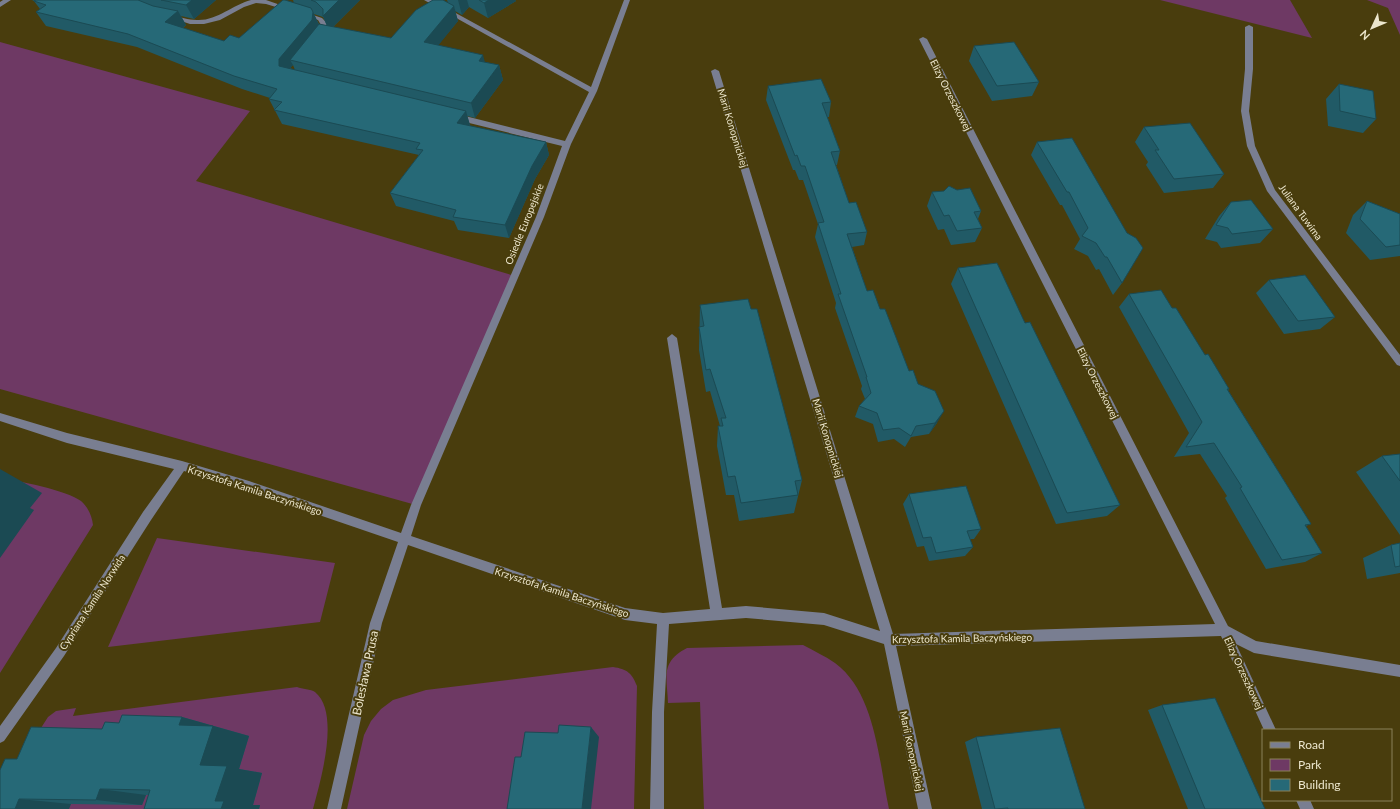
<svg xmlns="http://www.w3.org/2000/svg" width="1400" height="809" font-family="Lato,sans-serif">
<rect width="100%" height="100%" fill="#493d0d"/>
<path fill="#6e3964" d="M1160,0H1290L1312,38Z
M1367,0H1400V35L1388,8Z
M0,42L250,111L196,181L515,276L416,505L0,389Z
M0,478C19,481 66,490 81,501C88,507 92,516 93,525L0,673Z
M157,538L335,563L320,622L108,647Z
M803,645C814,651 825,656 835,663C876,693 879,763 889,809H704L700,702L668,703C667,677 660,662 687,648Z
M613,667C627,669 632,673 637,686L634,809H347L364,735L371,721L381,709L393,700L426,690Z
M297,687C302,689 311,689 315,692C341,713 320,782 313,809H0V792L48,717L56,711L76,708L73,716Z"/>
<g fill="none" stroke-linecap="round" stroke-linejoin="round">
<path fill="#797e91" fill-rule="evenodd" d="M3,0H11L0,7V2Z
M251,0H266L292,9L289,11L266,4L256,3L244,7L220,20L204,24H190L169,17L172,15C180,17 188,20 197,20C217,21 232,5 251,0Z
M424,0H432L591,87L624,0H630L597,91L571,144L544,217L421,505L411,536L625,608L663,613L710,609L667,338L672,334L677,338L722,608L746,606L824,613L880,631L711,71L715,69L719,71L893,634L1215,624L919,39L923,37L927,39L1228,626L1256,641L1400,665V677L1254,653L1236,644L1276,730H1264L1221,636L896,646L932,809H918L884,644L824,625L746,618L669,624L664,712V809H650L652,712L657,624L625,620L408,545L382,623L341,809H327L370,623L398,542L249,491L184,471L151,520L64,656L4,741L0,743V726L56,648L143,512L174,469L67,443L0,421V413L67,433L182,461L249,481L401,533L411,505L536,217L562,146L457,120L453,117L457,114L565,141L589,92Z
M304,12L322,18L329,25L327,34L323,40L316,38L320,34L321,25L318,20L302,15V13Z
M1249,25L1253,27V69L1249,111L1255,146L1275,190L1400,355V366L1397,365L1267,191L1247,146L1241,111L1245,69V27Z
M1296,800H1310L1314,809H1300Z"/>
</g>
<path fill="#215a66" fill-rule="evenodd" d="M32,0H216L194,19L181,16L186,25L183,28L224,41L239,38L294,3L293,0H360L333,27L391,38L448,3L447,0H515L516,1L488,18L469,7L462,15L455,11L458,21L438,45L485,62L499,65L503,80L475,118L467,116L470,125L469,126L546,142L549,155L535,179L509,238L458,230L454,221L396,206L390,193L419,155L282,124L269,99L270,98L242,89L137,47L46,26L36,12L40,9L34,1ZM314,14L323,17L327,26L319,24ZM293,65L295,70L290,68Z
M974,46L1039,82L1032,96L992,101L969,61Z
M1339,84L1376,119L1363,133L1328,126L1326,99Z
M768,86L831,102L829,117H827L840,151L837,165H836L849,203L867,232L864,245L852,247L867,291L880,309L909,371L918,384L937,423L929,434L911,437L905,447L894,439L878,442L873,424L855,417L859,406L865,399L861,389L862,386L835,308L836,303L815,237L818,224L803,180H799L795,170H793L766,100Z
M1144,127L1224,174L1213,188L1164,193L1146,165L1148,162L1135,142Z
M1072,138L1122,283L1113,295L1099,269L1096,270L1088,256L1074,249L1080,239L1062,205H1060L1031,155L1037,142Z
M932,192L981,211L978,219L982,228L975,242L951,245L944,229L938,230L927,206Z
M1367,201L1400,214V256L1370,260L1346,233L1353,215Z
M1231,202L1273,229L1260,243L1221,248L1217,242L1205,239L1219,216Z
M958,268L1025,323L1120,505L1107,516L1056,524L951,284Z
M1269,280L1335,317L1320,329L1284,334L1256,293Z
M1129,294L1172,308L1229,389L1228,390L1311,524L1306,526L1322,553L1305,562L1266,569L1225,498L1227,496L1200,454L1174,457L1189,433L1119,307Z
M700,305L802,480L794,513L739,521L734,495H726L717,446L718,426H720L710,391L706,392L699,350Z
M1400,454V535L1356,472L1382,456Z
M909,494L981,529L974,539H970L973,547L965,556L929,561L924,546L917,547L903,504Z
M1400,543V573L1367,579L1363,558L1391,545Z
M1162,705L1265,809H1188L1148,710Z
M182,717L249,736L239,769L262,773L253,805H260L259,809H144L149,795H146L142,805L71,804L0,809L17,759L119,723Z
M976,737L1085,809H982L965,742Z"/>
<path fill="#1b4a53" d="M192,0H216L194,19L186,5Z
M339,0H360L329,31L323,16Z
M458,0H467L469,7L462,15Z
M489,0H515L516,1L488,18L484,3Z
M454,6L458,21L429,57L424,42Z
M178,11L186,25L173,35L165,22Z
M313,12L319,25L290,60L293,65L286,73L279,66V59Z
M483,55L487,70L479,61Z
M499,65L503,80L475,118L471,103Z
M466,111L470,125L462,136L457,123Z
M546,142L549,155L535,179L509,238L505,225L532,166Z
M944,411L937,423L929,434L935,423Z
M0,469L42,493L30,508L34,510L0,558Z
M182,717L249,736L239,769L262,773L253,805H260L259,809H221L215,801L200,765L179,725Z
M591,727L599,737L591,809H582Z
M100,789L146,795L142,805L96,800Z
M19,799L71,804L69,809H15Z"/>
<path fill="#266977" stroke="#1b4a53" d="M36,0H138L153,6L178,11L165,22L224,41L230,35L239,38L283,0H285L311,8L313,12L312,20L279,59V66L466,111L457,123L546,142L532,166L505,225L453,217L456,210L390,193L423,150L416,149L420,143L274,110L282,102L269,99L277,89L234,76L128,34L36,12L46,5L34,1Z
M161,0H192L186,5Z
M311,0H339L323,16V9L316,2Z
M433,0H443L454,6L424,42L483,55L479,61L499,65L471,103L290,60L319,24L391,38L416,10Z
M479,0H489L484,3Z
M1014,42L1039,82L997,86L974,46Z
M821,79L831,102L822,103L840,151L831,152L849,203L856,202L867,232L847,234L867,291L873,290L880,309H885L909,371L913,370L918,384L935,391L944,411L935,423L916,426L911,436L899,428L883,430L877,413L859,406L871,393L866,377H867L838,294H841L818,223L824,222L805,166H801L797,155L795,156L768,86Z
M1339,84L1373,91L1376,119L1340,111Z
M1190,123L1224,174L1174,179L1155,150H1159L1144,127Z
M1072,138L1127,233L1136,238L1143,248L1122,283L1107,257H1105L1096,243L1082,236L1088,228L1069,192H1067L1037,142Z
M949,186L957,190L970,188L981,211L974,212L982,228L957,231L949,215L944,216L932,192L944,191Z
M1251,200L1273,229L1232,234L1228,228L1216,225L1231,202Z
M1367,201L1400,214V245L1386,247L1360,219Z
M997,263L1025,323L1030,322L1120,505L1067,513L958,268Z
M1305,275L1335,317L1298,321L1269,280Z
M1161,290L1172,308H1176L1205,355L1208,354L1229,389H1227L1311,524L1305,525L1322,553L1282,560L1240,488L1242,487L1214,443L1186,447L1202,422L1129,294Z
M748,299L751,309H757L792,440L802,480L795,481L798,495L741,503L735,476L728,477L718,426H723L721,418H726L710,369L706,370L699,327L704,326L700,305Z
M1400,454V481L1382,456Z
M966,486L981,529L967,531L973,547L936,553L931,537L923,538L909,494Z
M1400,543V566L1395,567L1391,545Z
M1215,698L1265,809H1205L1162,705Z
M122,715L182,717L179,725L213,726L200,765L227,766L215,801H224L221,809H144L150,790L100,789L96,800L19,799L15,809H0V770L5,759H17L31,727L102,729L105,722L119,723Z
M559,725L591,727L582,809H507L515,757H521L525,732L558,733Z
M1060,728L1085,809H1008V808L995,809L976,737Z"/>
<g text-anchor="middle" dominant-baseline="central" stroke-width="4" stroke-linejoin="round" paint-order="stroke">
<g font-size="10" fill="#ece6cd" stroke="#493d0d">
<text transform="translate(951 95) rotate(63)">Elizy Orzeszkowej</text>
<text transform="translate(733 128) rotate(73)">Marii Konopnickiej</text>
<text transform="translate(1301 212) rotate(54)">Juliana Tuwima</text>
<text transform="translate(524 224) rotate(-68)">Osiedle Europejskie</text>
<text transform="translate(1098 383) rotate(63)">Elizy Orzeszkowej</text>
<text transform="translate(828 438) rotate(73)">Marii Konopnickiej</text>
<text transform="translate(255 490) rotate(18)">Krzysztofa Kamila Baczyńskiego</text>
<text transform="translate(562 592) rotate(18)">Krzysztofa Kamila Baczyńskiego</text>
<text transform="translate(92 602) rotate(-57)">Cypriana Kamila Norwida</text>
<text transform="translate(962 638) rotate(-1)">Krzysztofa Kamila Baczyńskiego</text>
<text transform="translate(1244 673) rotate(65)">Elizy Orzeszkowej</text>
<text transform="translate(912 751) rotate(78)">Marii Konopnickiej</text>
</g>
<g font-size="12" fill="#ece6cd" stroke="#493d0d">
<text transform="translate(365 673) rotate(-78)">Bolesława Prusa</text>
</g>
</g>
<rect x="1262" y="729" width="130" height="72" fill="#493d0d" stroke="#8a815a"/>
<rect x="1270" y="742" width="20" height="6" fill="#797e91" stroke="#8a815a"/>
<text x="1298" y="749" font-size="12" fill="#ece6cd">Road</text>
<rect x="1270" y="759" width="20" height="12" fill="#6e3964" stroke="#8a815a"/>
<text x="1298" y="769" font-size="12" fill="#ece6cd">Park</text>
<rect x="1270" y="779" width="20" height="12" fill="#266977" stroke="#8a815a"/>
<text x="1298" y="789" font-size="12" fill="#ece6cd">Building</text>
<g transform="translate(1372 28) rotate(226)" stroke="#493d0d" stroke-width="3" paint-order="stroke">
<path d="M0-3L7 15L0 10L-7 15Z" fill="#ece6cd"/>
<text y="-6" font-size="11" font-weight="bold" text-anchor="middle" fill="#ece6cd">N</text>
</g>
</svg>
